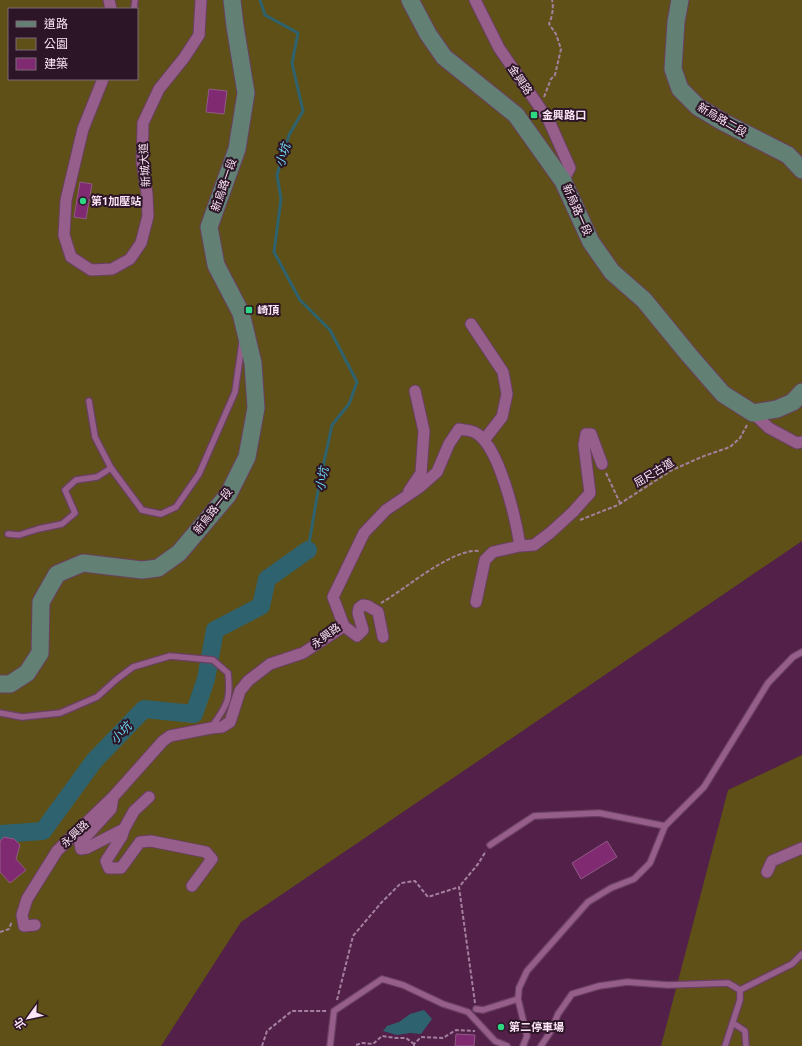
<svg xmlns="http://www.w3.org/2000/svg" width="802" height="1046" font-family="Roboto,'Noto Sans TC',sans-serif">
<rect width="100%" height="100%" fill="#522049"/>
<path fill="#5e5017" fill-rule="evenodd" d="M0,0H802V541L241,922L161,1046H0ZM9,9H137V79H9Z
M802,755V1046H661L728,790Z"/>
<path fill="#2f626f" d="M424,1010L432,1019L421,1034L410,1033L397,1035L383,1031L387,1026L399,1022L410,1014Z"/>
<g fill="none" stroke-linecap="round" stroke-linejoin="round">
<path stroke="#2f626f" stroke-width="3" d="M260,0L265,15L298,33L292,63L303,111L289,135L277,175L281,199L274,252L300,300L330,330L357,382L349,404L332,425L319,485L308,550"/>
<path stroke="#2f626f" stroke-width="18" d="M0,834L43,831L94,761L144,709L194,714L206,679L215,630L261,606L267,579L308,550"/>
</g>
<path fill="#802a71" stroke="#915a85" d="M209,89L227,91L224,114L206,112Z
M80,182L92,184L86,219L74,217Z
M4,837L14,839L20,845L16,859L26,870L10,883L0,872V841Z
M607,841L617,857L581,879L572,863Z
M456,1034L475,1035L474,1046H455Z"/>
<g fill="none" stroke-linecap="round" stroke-linejoin="round">
<defs>
<path id="lane" d="M134,9L135,0
M89,401L95,437L111,468L142,510L161,514L176,507L199,474L235,392L242,343
M8,534L19,535L38,529L62,524L75,513L65,490L76,480L97,477L111,468
M0,713L22,717L60,713L97,697L117,679L133,667L170,656L213,660L228,673C231,701 227,705 211,728
M490,845L534,816L599,813L665,826
M476,1009L483,1010L518,999
M733,1023L745,1031L746,1046
M330,1046L334,1011L382,979L403,985L443,1004L468,1012L495,1041L507,1046
M523,1046L527,1036L518,999L519,988L527,971L588,902L611,888L634,879L650,863L665,826L704,787L768,683L793,657L802,652
M541,1046L551,1031L558,1014L572,994L599,986L627,982L668,985L728,983L740,990
M725,1046L740,1000V990L792,964L802,954"/>
<path id="street" d="M109,0L111,9
M475,0L499,48L549,121L570,168L563,181
M103,79L83,129L66,200L64,235L71,257L91,270L112,269L130,259L141,243L148,216L147,194L142,162L143,123L159,89L184,58L199,35L201,0
M471,324L503,372L507,394L502,417L484,440
M753,413L769,428L797,443L802,442
M409,491L421,473L424,431L415,391
M476,602L485,560L493,552L520,546L534,545L550,533L573,512L590,493L584,445L586,434H591L602,464
M344,626L333,597L364,533L386,510L420,487L437,472L449,444L459,429C463,430 470,430 474,432C499,443 516,520 520,546
M344,626L357,636L363,630L358,613L359,608L363,605L368,606L378,612L383,637
M113,797L111,809L80,843L81,849L87,848L124,829L122,836L106,861L109,868H121L140,842L151,841L206,852L212,859L192,886
M124,829L134,811L149,797
M767,872L772,861L802,848
M35,925L24,926L22,915L27,899L57,851L113,797L163,741L170,736L211,728L222,727L230,722L240,691L248,681L270,664L303,653L344,626"/>
<path id="primary" d="M410,0L428,34L444,57L516,115L563,181L591,242L612,272L644,300L689,355L723,394L753,413L777,409L793,402L802,392
M680,0L676,22L673,69L680,89L698,107L723,122L788,155L802,170
M0,684H10L27,673L40,653L41,602L57,574L83,563L142,570L158,568L179,553L228,495L247,457L256,408L253,363L241,313L216,265L209,227L237,149L246,93L235,26L232,0"/>
</defs>
<use href="#lane" stroke="#6a3f62" stroke-width="8"/>
<use href="#street" stroke="#6a3f62" stroke-width="13"/>
<use href="#primary" stroke="#6a3f62" stroke-width="19"/>
<path stroke="#a5809e" stroke-width="2" stroke-dasharray="4 2" stroke-linecap="butt" d="M544,97L551,79L555,75L561,49L556,34L549,24C552,17 554,8 552,0
M606,473L620,503
M580,520L618,505L672,470L704,456L730,447L740,438L747,425
M381,603C406,589 451,548 480,551
M0,932L9,929L12,921
M337,1000L353,936L381,903L401,883L415,881L428,897L459,887
M475,1003L459,887L478,864L486,851
M356,1045L362,1043L373,1044L382,1036L396,1038H406L414,1044
M262,1046L267,1031L292,1011H327
M414,1046V1044L421,1037L443,1038L456,1030L475,1031"/>
<use href="#lane" stroke="#965e8a" stroke-width="5.5"/>
<use href="#street" stroke="#965e8a" stroke-width="11"/>
<use href="#primary" stroke="#628074" stroke-width="17"/>
</g>
<g fill="#2ed883" stroke="#2b1526" stroke-width="1.5">
<rect x="530" y="111" width="8" height="8" rx="2"/>
<circle cx="83" cy="201" r="4"/>
<rect x="245" y="306" width="8" height="8" rx="2"/>
<circle cx="501" cy="1027" r="4"/>
</g>
<g text-anchor="middle" dominant-baseline="central" stroke-width="4" stroke-linejoin="round" paint-order="stroke">
<g font-size="11" fill="#fde4f7" stroke="#2b1526">
<text transform="translate(520 80) rotate(56)">金興路</text>
<text transform="translate(722 120) rotate(30)">新烏路二段</text>
<text transform="translate(145 165) rotate(-94)">新城大道</text>
<text transform="translate(224 185) rotate(-71)">新烏路一段</text>
<text transform="translate(577 210) rotate(66)">新烏路一段</text>
<text transform="translate(654 473) rotate(-31)">屈尺古道</text>
<text transform="translate(213 511) rotate(-52)">新烏路一段</text>
<text transform="translate(326 636) rotate(-37)">永興路</text>
<text transform="translate(75 834) rotate(-44)">永興路</text>
</g>
<g font-size="11" font-weight="bold" fill="#fde4f7" stroke="#2b1526" text-anchor="start">
<text x="542" y="115">金興路口</text>
<text x="91" y="201">第1加壓站</text>
<text x="257" y="310">崎頂</text>
<text x="509" y="1027">第二停車場</text>
</g>
<g font-size="12" font-style="italic" fill="#6dd9f3" stroke="#2b1526">
<text transform="translate(283 155) rotate(-73)">小坑</text>
<text transform="translate(322 479) rotate(-79)">小坑</text>
<text transform="translate(121 733) rotate(-46)">小坑</text>
</g>
</g>
<rect x="8" y="8" width="130" height="72" fill="#2b1526" stroke="#7f687a"/>
<rect x="16" y="21" width="20" height="6" fill="#628074" stroke="#7f687a"/>
<text x="44" y="28" font-size="12" fill="#fde4f7">道路</text>
<rect x="16" y="38" width="20" height="12" fill="#5e5017" stroke="#7f687a"/>
<text x="44" y="48" font-size="12" fill="#fde4f7">公園</text>
<rect x="16" y="58" width="20" height="12" fill="#802a71" stroke="#7f687a"/>
<text x="44" y="68" font-size="12" fill="#fde4f7">建築</text>
<g transform="translate(28 1018) rotate(237)" stroke="#2b1526" stroke-width="3" paint-order="stroke">
<path d="M0-3L7 15L0 10L-7 15Z" fill="#fde4f7"/>
<text y="-6" font-size="11" font-weight="bold" text-anchor="middle" fill="#fde4f7">北</text>
</g>
</svg>
